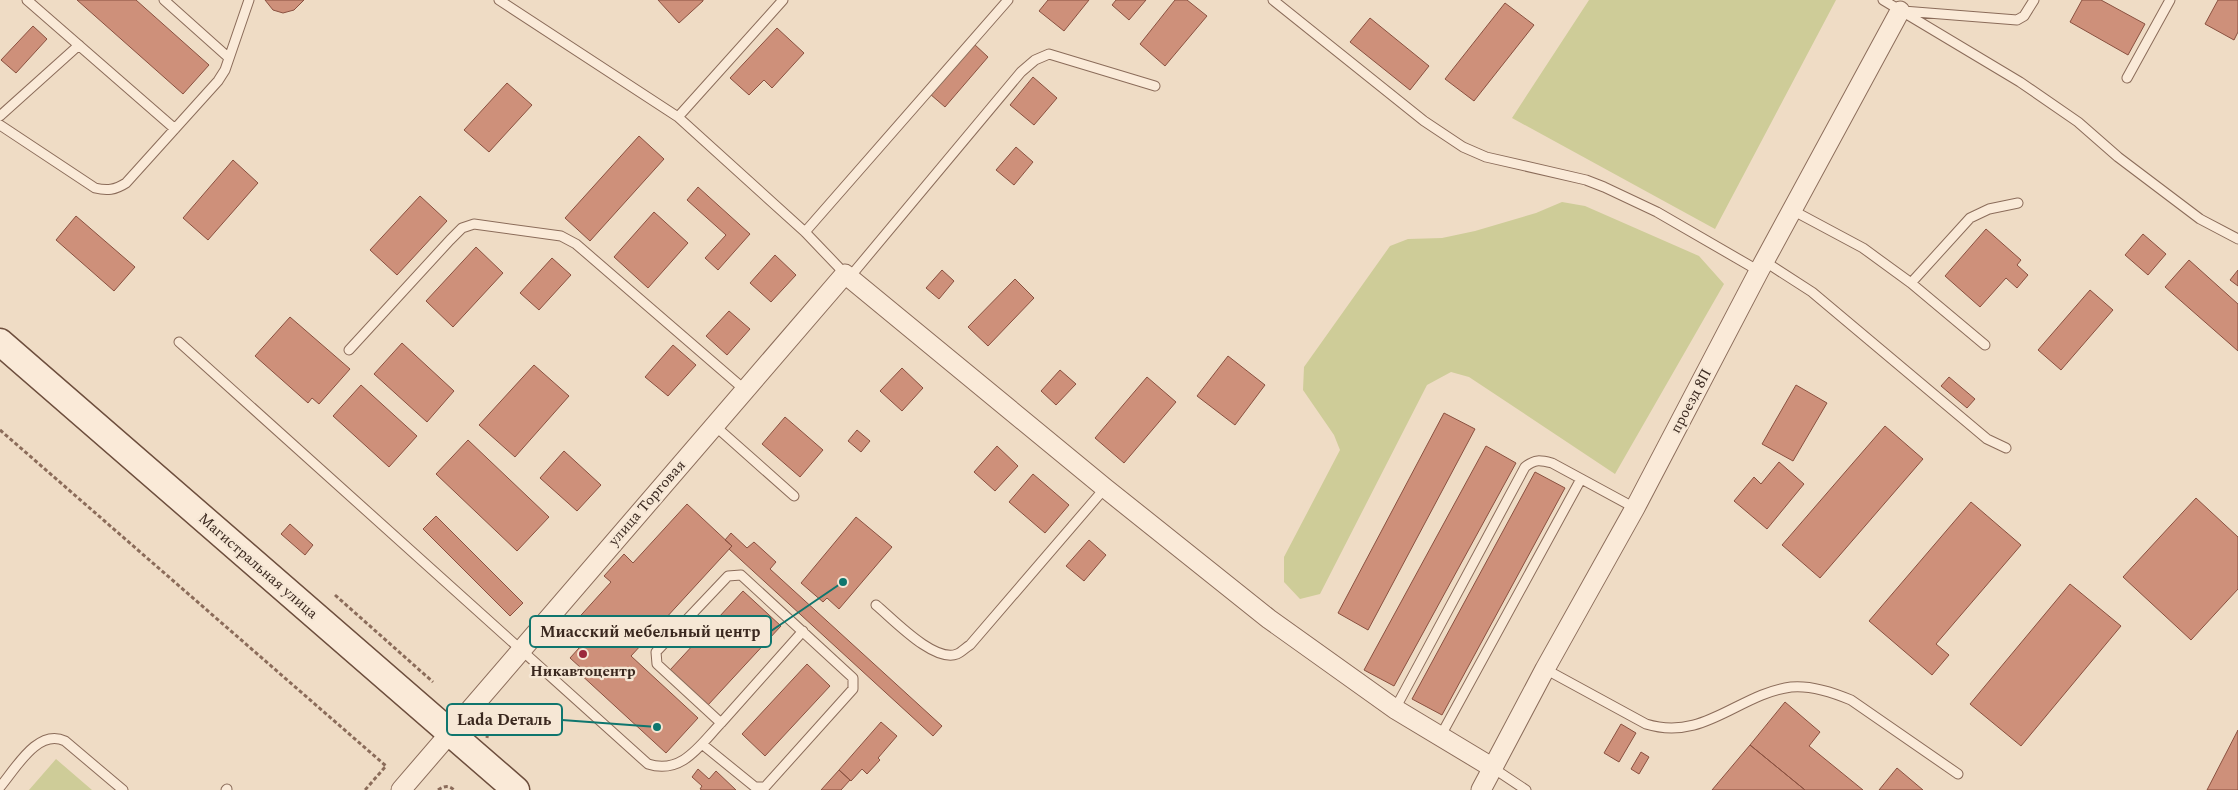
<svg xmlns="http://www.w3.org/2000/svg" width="2238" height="790" font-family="Spectral,serif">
<rect width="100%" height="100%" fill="#efdcc5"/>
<path fill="#cecc98" d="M1589,0H1836L1715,229L1512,118Z
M1562,202L1585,206L1699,256L1724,284L1615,474L1469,377L1451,372L1427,385L1320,594L1300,599L1284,582V557L1340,450L1334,435L1303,390L1304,367L1390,246L1408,239L1442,238L1475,231L1536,213Z
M56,759L92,790H29Z"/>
<path fill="#ce907a" stroke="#8a5140" d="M77,0H136L209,65L183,94Z
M265,0H304L294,10L283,13L273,10Z
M658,0H703V1L679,23Z
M1048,0H1089L1064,31L1039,11Z
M1116,0H1146L1129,20L1112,5Z
M1175,0H1187L1207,16L1165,66L1140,44Z
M2082,0H2101L2145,24L2128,55L2070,22Z
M2218,0H2238V32L2234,40L2205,24Z
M1505,3L1534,25L1474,101L1445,79Z
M1370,18L1429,66L1410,90L1350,42Z
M33,26L47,39L16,73L1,60Z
M777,28L804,53L772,88L764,80L749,95L730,78Z
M974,44L988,57L945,107L930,94Z
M1033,77L1057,98L1034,125L1010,105Z
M507,83L532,105L489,152L464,130Z
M639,136L664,159L590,241L565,218Z
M1016,147L1033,162L1014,185L996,170Z
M233,160L258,183L208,240L183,218Z
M698,187L750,234L718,270L705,258L726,235L687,200Z
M420,196L447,221L397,275L370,250Z
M654,212L688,243L648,288L614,257Z
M76,216L135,267L114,291L56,240Z
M1986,229L2021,260L2017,265L2028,275L2017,288L2006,278L1980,307L1945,276Z
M2143,234L2166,254L2148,275L2125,255Z
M476,247L503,273L453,327L426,301Z
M775,255L796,275L771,302L750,283Z
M552,258L571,275L539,310L520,293Z
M2189,260L2238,304V351L2165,287Z
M942,270L954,281L939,299L926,288Z
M2238,270V286L2230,280Z
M1015,279L1034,298L988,346L968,327Z
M2090,290L2113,310L2061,370L2038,350Z
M729,311L750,329L727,355L706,336Z
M290,317L350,369L319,404L312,398L308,403L255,356Z
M402,343L454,391L427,422L374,374Z
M673,345L696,365L668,396L645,377Z
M1228,356L1265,385L1235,425L1197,396Z
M534,365L569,396L515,457L479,425Z
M902,368L923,388L902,411L880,391Z
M1060,370L1076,384L1056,405L1041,391Z
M1147,377L1176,402L1124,463L1095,438Z
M1949,377L1975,399L1967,408L1941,386Z
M361,385L417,436L389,467L333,416Z
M1796,385L1827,403L1793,461L1762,444Z
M1444,413L1475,429L1368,630L1338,613Z
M785,417L823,450L800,477L762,444Z
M1885,426L1923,459L1820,578L1782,545Z
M857,430L870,441L861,452L848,441Z
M468,440L549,517L517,551L436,474Z
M997,446L1018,466L995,491L974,472Z
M1486,446L1516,463L1394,686L1364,670Z
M564,451L601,485L577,511L540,478Z
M1779,462L1804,484L1767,529L1734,501L1754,477L1761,484Z
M1535,472L1565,488L1442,715L1412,699Z
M1033,474L1069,505L1045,533L1009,502Z
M2196,498L2238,537V589L2191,640L2123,577Z
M1971,502L2021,545L1936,644L1949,655L1932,675L1869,621Z
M687,504L732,546L631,656L698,718L666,753L578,672L581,668L570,658L579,648L564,634L611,582L604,576L624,554L633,563Z
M436,516L523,603L510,616L423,529Z
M856,517L892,547L839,609L827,598L823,602L801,583Z
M290,524L313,545L305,555L281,534Z
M731,533L747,548L754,542L776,562L770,569L942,726L933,736L729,549L732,546L725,540Z
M1089,540L1106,555L1084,581L1066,566Z
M2070,584L2121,626L2021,746L1970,704Z
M743,591L781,626L708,705L670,670Z
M807,664L830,686L765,756L742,734Z
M1785,702L1820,732L1809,746L1863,790H1805L1750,745Z
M881,722L897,736L878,758L880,760L867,774L862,769L851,781L839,770Z
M1621,724L1636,733L1619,762L1604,753Z
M2238,730V790H2207Z
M1750,745L1805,790H1712Z
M1641,752L1649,757L1639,774L1631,769Z
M1897,768L1923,790H1879Z
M698,769L709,779L716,771L736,790H702L700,789L702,786L692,777Z
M839,770L850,780L841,790H821Z"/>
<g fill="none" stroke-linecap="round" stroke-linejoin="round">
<defs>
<path id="lane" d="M27,0L175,129
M164,0L229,58
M499,0L678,117L805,232L849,278L1021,72L1035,60L1049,54L1155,86
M1273,0L1424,121L1463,147L1486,157L1586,180L1604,187L1657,212L1759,271
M1883,0L2020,82L2078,122L2118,157L2200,219L2238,239
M1903,11L2017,20L2024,16L2034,0
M2127,78L2170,0
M0,116L79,45
M678,117L783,0
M0,125L95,188C107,191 115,190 126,183L218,81L225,70L249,0
M1792,210L1863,248L1911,283L1970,218L1989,209L2018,203
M805,232L1008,0
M1764,261L1812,292L1987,439L2006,448
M1911,283L1985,345
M179,342L648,764C682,775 700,745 721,723L657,664L656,652L728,576L741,575L853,678V689L765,787H755L702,744
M349,350L450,240L462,228L474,224L561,236L576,244L745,390
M714,425L794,496
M876,605C893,619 934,663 957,654C962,652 966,647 970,645L1105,488
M1545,669L1646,724C1704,742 1738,694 1791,687C1811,685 1832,692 1851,700L1958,774
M1395,709L1525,467C1535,459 1540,460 1552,463L1635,508
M721,723L803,631
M1440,737L1581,479
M1493,768L1526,790
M0,787C16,768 38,728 65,741L123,790
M226,790L227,789"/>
<path id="street" d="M401,790L845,274L1105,488L1269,619L1395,709L1493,768
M1481,790L1545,669L1635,508L1759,271L1900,11"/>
<path id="secondary" d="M0,342L516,790"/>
</defs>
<use href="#lane" stroke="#8b6c5a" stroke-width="11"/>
<use href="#street" stroke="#8b6c5a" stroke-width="21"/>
<use href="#secondary" stroke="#6d4e3d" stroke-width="29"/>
<path stroke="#8b6c5a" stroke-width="3" stroke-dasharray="4 2.5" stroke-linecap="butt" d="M0,430L386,766L365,790
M335,595L433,682
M487,738L488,729L493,717
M438,790C444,786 449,785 454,790"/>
<use href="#lane" stroke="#faead8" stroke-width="9"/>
<use href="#street" stroke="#faead8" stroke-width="19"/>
<use href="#secondary" stroke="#faead8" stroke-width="26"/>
</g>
<circle fill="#9b293c" stroke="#f6e7d5" stroke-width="2" cx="583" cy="654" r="5"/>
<g text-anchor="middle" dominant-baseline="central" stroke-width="4.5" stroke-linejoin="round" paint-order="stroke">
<g font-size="15" fill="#3a281f" stroke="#f6e7d5">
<text transform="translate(1691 401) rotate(-62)">проезд 8П</text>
<text transform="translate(647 503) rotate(-49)">улица Торговая</text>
<text transform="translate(258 566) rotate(41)">Магистральная улица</text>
</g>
<g font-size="15" font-weight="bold" fill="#3a281f" stroke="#f6e7d5">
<text x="583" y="671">Никавтоцентр</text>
</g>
</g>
<path fill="none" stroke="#0f766e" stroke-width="2" d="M843 582L771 631M657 727L562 720"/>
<g fill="#0f766e" stroke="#f6e7d5" stroke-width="2">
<circle cx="843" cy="582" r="5"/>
<circle cx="657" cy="727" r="5"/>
</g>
<g fill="#f6e7d5" stroke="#0f766e" stroke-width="2">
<rect x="530" y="616" width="241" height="31" rx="5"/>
<rect x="447" y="704" width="115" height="31" rx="5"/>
</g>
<g font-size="16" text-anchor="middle" font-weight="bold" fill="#3a281f">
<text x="650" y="637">Миасский мебельный центр</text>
<text x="504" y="725">Lada Dеталь</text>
</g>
</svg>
